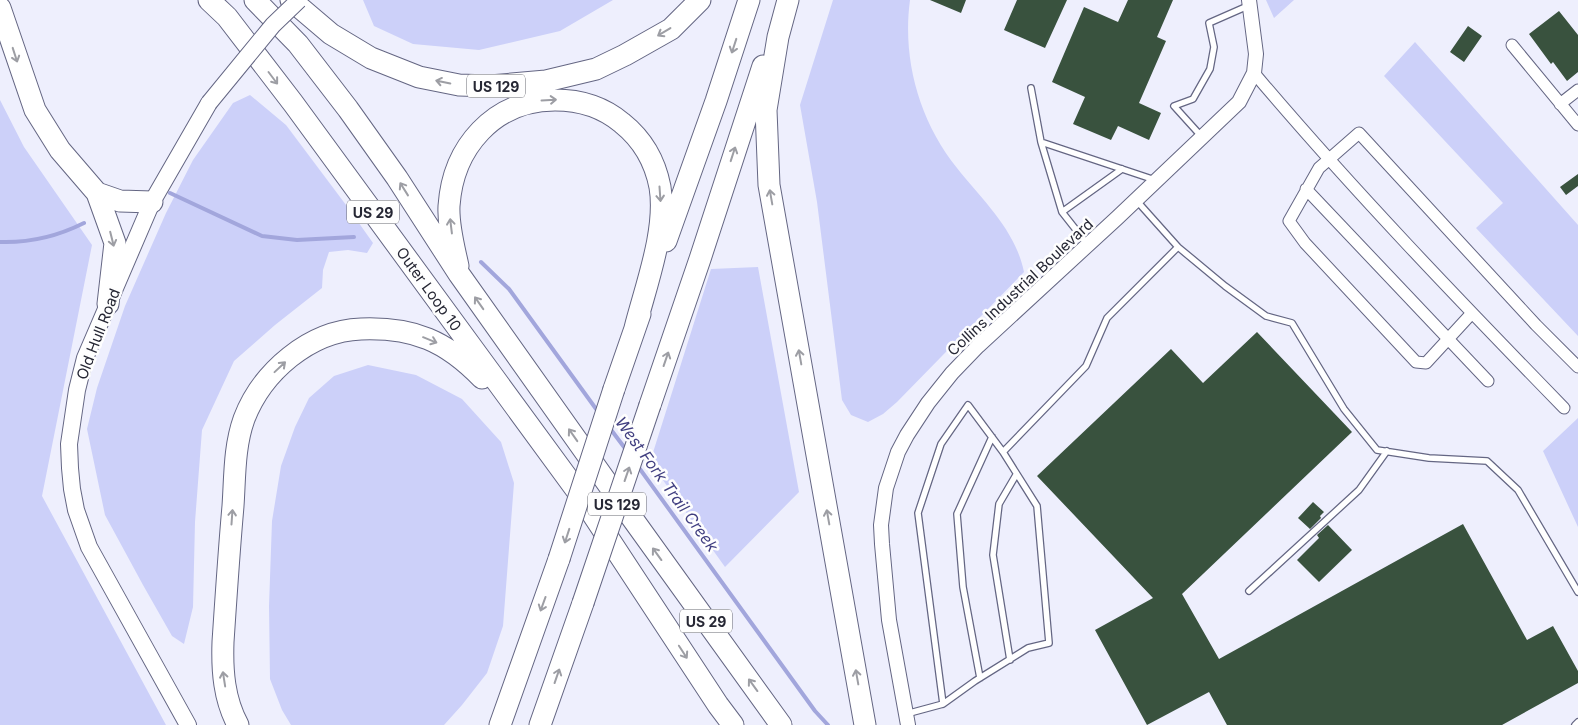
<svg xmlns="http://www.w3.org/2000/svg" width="1578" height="725" font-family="Inter,sans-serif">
<rect width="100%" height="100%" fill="#eeeffd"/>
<path fill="#ccd0f9" d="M363,0H613L560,31L479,50L413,44L374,26Z
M833,0H910C902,59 919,121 957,168C983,201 1015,229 1024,272L897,402L883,414L868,422L851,415L842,400L817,202L800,105Z
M1266,0H1294L1274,18Z
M1415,42L1578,225V336L1476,228L1503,203L1384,76Z
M250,95L286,125L349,209L373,243L367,253L348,250L329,252L323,270L322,288L275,325L234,361L202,430L195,522L193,607L184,644L172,636L143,585L105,515L87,429L97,388L125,306L166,213L193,160L233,103Z
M0,100L24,147L92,245L42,496L166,725H0Z
M758,267L799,492L725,567L650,462L711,269Z
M368,365L416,375L462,399L501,442L514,483L503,626L487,673L462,705L444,725H291L282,710L270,679L269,606L272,521L281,466L295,427L309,398L334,376Z
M1578,418V527L1543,451Z"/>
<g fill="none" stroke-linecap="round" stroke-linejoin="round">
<path stroke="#a2a6dc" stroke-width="4" d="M170,193L262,236L297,240L354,237
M0,242C30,243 58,236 84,223
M481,262L509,289L599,413
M609,427L627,451
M637,465L815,711L828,725"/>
</g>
<path fill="#39523e" d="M930,0H966L961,13Z
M1017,0H1067L1045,48L1004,30Z
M1128,0H1173L1157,37L1166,41L1139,103L1161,113L1149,140L1118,126L1111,140L1073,124L1085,97L1052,82L1084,7L1118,22Z
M1559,11L1578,35V72L1567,81L1553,62L1551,64L1529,34Z
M1468,26L1482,36L1464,62L1450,52Z
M1578,174V186L1566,195L1560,187Z
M1257,332L1352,432L1182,594L1219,659L1463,524L1527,640L1553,626L1578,671V683L1502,725H1227L1209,692L1147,725L1095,630L1153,598L1037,476L1171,349L1203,383Z
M1313,502L1324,512L1320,516L1321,518L1310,529L1298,518Z
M1328,525L1352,550L1319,582L1297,560L1319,538L1317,535Z"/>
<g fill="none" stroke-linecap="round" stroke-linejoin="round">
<defs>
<path id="service" d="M1031,88L1041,142L1155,180
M1202,137L1174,106L1193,99L1210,69L1214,47L1209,23L1250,5
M1041,142L1062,212L1088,245
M1136,200L1178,247L1225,286L1266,316L1292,323L1344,409L1377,450L1429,458L1487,461L1518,490L1578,592
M1062,212L1122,169
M1249,591L1359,490L1387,451
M1010,660L993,555L999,504L1016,475
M980,678L963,587L957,514L992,437
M943,704L975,681L1028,648L1049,643L1037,506L1003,452
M906,714L943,704L918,513L941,444L968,405L1003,452L1086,366L1107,318L1178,247
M1575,725L1578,722"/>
<path id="minor" d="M1512,45L1578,125
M1254,73C1352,189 1458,299 1564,408
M1560,104L1578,90
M1306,189L1488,381
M1472,313L1426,363L1416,362L1305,243L1289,221L1319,168L1359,133L1536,325L1578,367"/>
<path id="tertiary" d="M908,725L889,620L882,544L881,525L886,488L898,452L907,435L928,403L952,373L978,346L1117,218L1239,102L1254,73L1256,54L1249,0"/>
<path id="secondary" d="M188,725L89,547L76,510L72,489L70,468L69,444L77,390L85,358L152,202L209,103"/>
<path id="motorway" d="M209,0L227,17L293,103L580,495L718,705L733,725
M255,0L298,44L348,109L397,178L459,274L632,518L781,725
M291,0L331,34L371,58L419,77L459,85L490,86L546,81L596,69L625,55L671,29L700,0
M788,0L778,37L766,110L769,185L865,725
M0,8L35,110L60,150L97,193L115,243L108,304
M97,193L120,201L152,202
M666,241L716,101L749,0
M458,266C454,247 448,226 449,206C453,147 494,100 555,100C580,100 603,107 622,123C642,139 655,161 660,187C667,230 646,285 635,328
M614,389L640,314
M650,405L700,259L763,66
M238,725C224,699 222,671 223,642C226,597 229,551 233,506C235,477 234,447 244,419C262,372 309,331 361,329C414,327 446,341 482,378
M500,725L559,559
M540,725L583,603"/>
</defs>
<use href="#service" stroke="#646683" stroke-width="8"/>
<use href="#minor" stroke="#646683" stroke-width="13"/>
<use href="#tertiary" stroke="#646683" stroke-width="16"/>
<use href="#secondary" stroke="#646683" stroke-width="18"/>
<use href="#motorway" stroke="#646683" stroke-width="23"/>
<use href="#service" stroke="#fff" stroke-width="5.5"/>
<use href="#minor" stroke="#fff" stroke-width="11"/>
<use href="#tertiary" stroke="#fff" stroke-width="14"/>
<use href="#secondary" stroke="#fff" stroke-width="16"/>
<use href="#motorway" stroke="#fff" stroke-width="21"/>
<defs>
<path id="secondary-bridge" d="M209,103L273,25L299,0"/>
<path id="motorway-bridge" d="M559,559L614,389
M583,603L650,405"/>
</defs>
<use href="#secondary-bridge" stroke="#646683" stroke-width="18" stroke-linecap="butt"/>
<use href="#motorway-bridge" stroke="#646683" stroke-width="23" stroke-linecap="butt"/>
<use href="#secondary-bridge" stroke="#fff" stroke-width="16"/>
<use href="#motorway-bridge" stroke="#fff" stroke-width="21"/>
</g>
<defs><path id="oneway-shaft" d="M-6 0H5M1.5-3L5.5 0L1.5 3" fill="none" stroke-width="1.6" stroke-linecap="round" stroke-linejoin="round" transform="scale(1.25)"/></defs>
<g stroke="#9d9ea4">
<use href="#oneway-shaft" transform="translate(664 32) rotate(149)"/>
<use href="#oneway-shaft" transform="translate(734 46) rotate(108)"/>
<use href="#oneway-shaft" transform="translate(15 55) rotate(72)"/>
<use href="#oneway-shaft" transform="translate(273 78) rotate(53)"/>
<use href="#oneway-shaft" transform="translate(443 82) rotate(-168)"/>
<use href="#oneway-shaft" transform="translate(549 100) rotate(-3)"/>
<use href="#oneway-shaft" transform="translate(733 154) rotate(-72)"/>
<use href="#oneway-shaft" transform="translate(404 189) rotate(-122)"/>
<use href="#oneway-shaft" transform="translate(660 194) rotate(86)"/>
<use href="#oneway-shaft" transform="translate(771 197) rotate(-100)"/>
<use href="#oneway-shaft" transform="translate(451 226) rotate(-97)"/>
<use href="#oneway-shaft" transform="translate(112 239) rotate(76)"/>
<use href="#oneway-shaft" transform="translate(479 303) rotate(-125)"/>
<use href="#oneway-shaft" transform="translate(430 340) rotate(22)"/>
<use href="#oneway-shaft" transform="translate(800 357) rotate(-100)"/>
<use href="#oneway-shaft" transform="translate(666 359) rotate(-71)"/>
<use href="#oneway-shaft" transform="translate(280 367) rotate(-43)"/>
<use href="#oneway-shaft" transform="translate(573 435) rotate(-125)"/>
<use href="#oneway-shaft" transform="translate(627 474) rotate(-71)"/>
<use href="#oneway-shaft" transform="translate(232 517) rotate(-86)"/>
<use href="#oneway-shaft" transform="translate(828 517) rotate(-100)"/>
<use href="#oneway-shaft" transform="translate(567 536) rotate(108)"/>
<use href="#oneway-shaft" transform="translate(657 554) rotate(-126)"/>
<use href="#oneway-shaft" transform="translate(543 604) rotate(110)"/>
<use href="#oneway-shaft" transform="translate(683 652) rotate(57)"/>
<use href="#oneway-shaft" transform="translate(557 676) rotate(-71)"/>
<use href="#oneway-shaft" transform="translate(857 677) rotate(-100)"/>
<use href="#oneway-shaft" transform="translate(224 679) rotate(-99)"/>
<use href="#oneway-shaft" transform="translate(753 685) rotate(-126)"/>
</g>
<g text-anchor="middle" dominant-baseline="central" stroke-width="5" stroke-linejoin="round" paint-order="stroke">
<g fill="#fefefe" stroke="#676871" stroke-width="1">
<rect x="467" y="74.5" width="58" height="23" rx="4"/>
<rect x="347" y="200.5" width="52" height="23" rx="4"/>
<rect x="588" y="492.5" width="58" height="23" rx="4"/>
<rect x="680" y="609.5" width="52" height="23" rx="4"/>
</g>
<g font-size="14" font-weight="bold" fill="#262734">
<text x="496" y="86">US 129</text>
<text x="373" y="212">US 29</text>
<text x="617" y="504">US 129</text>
<text x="706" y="621">US 29</text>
</g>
<g font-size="15" fill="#262734" stroke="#fefefe">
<text transform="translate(1020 287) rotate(-43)">Collins Industrial Boulevard</text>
<text transform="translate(429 289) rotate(54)">Outer Loop 10</text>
<text transform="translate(98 334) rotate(-69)">Old Hull Road</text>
</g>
<g font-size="16" font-style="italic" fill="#413f81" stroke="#fefefe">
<text transform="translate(667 484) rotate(54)">West Fork Trail Creek</text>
</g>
</g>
</svg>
